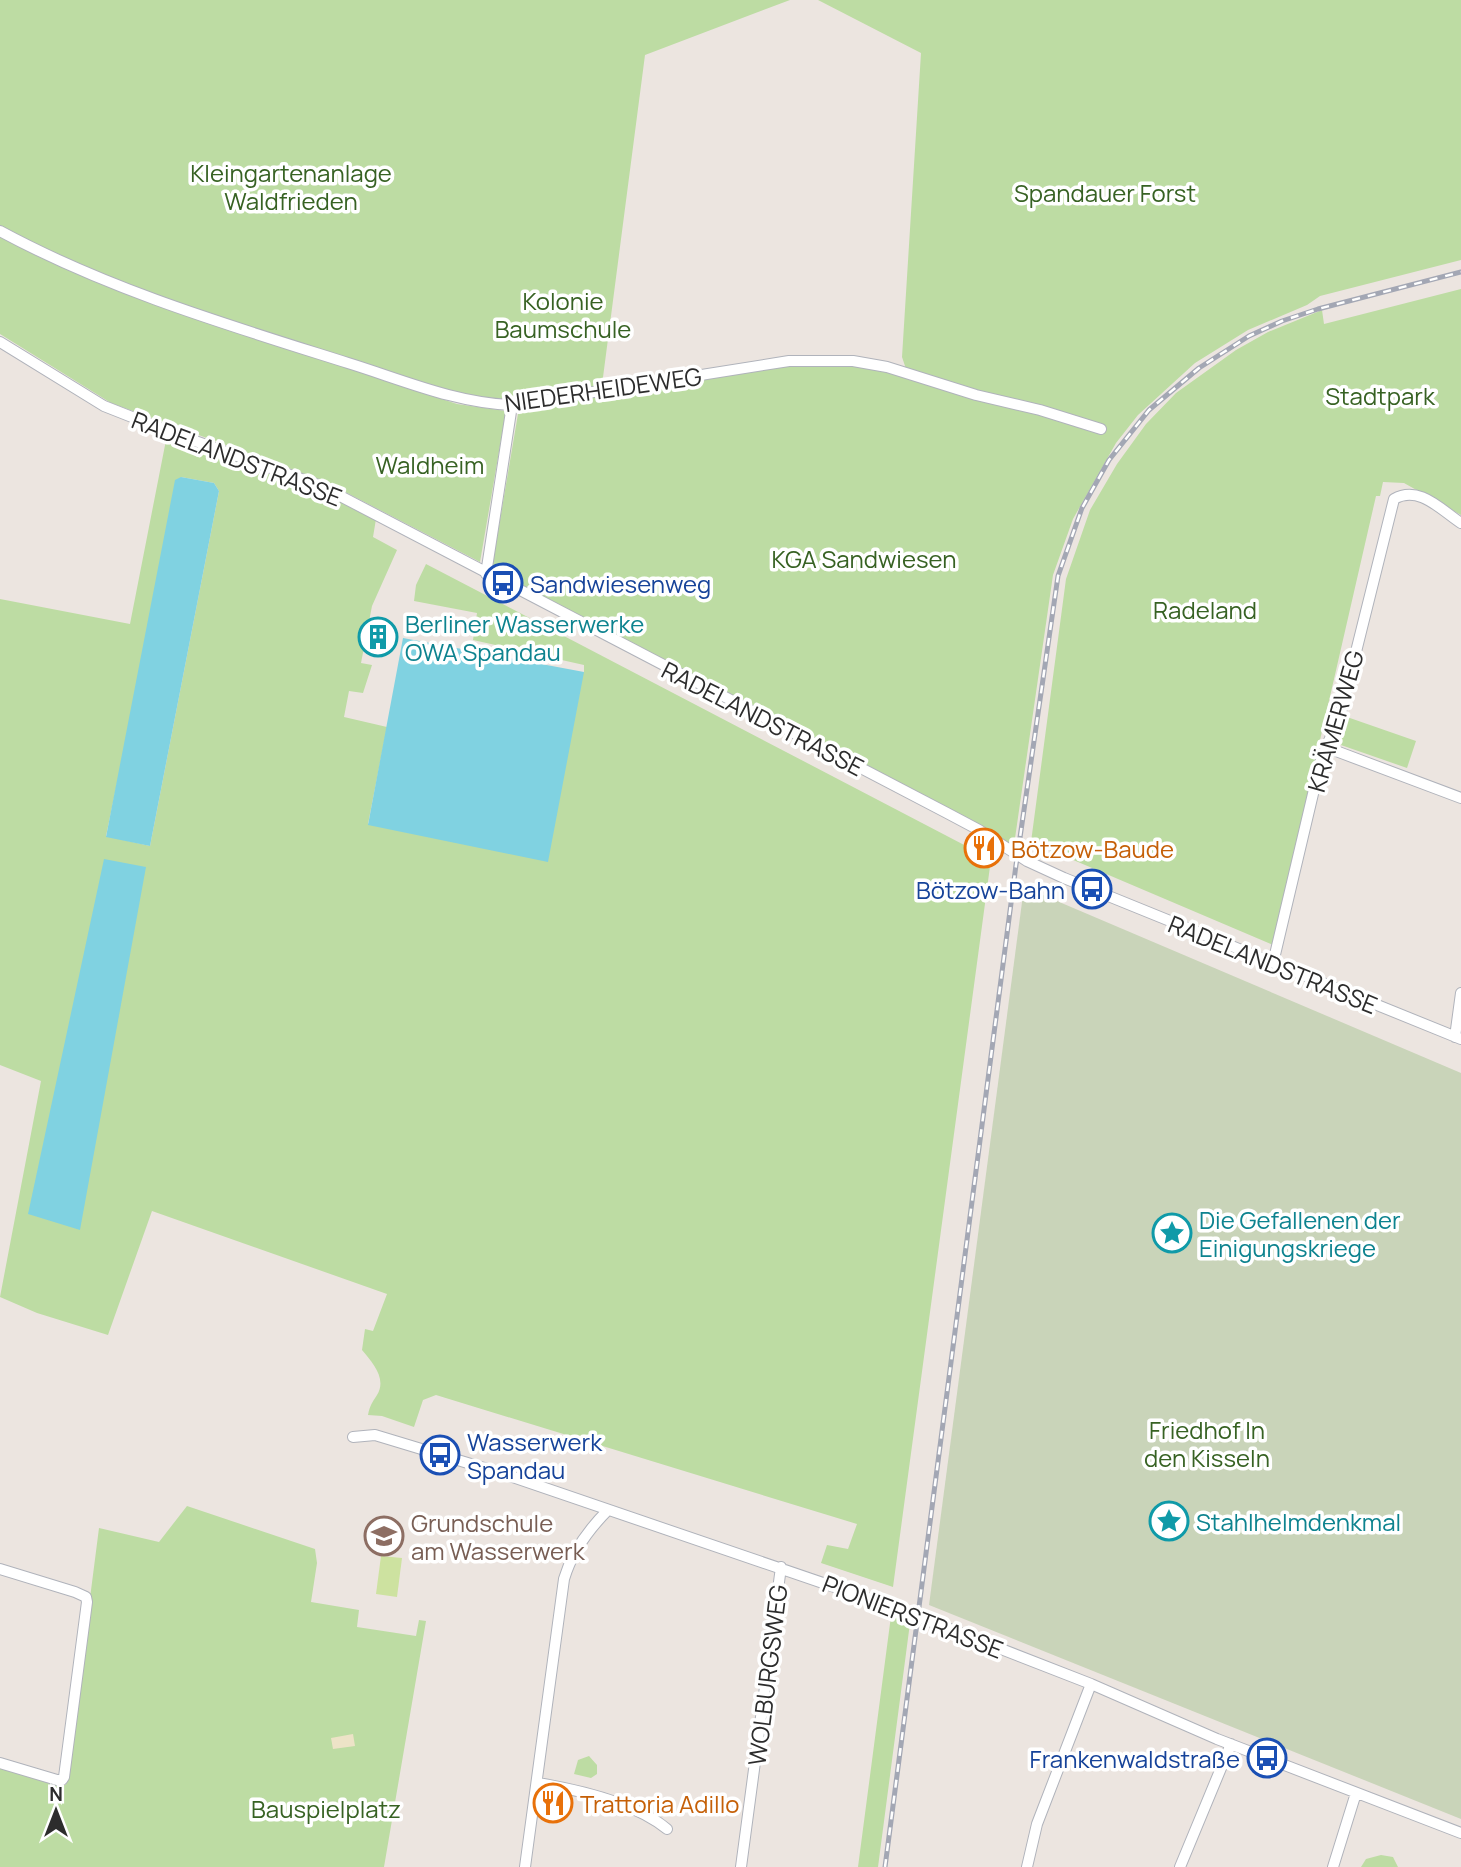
<svg xmlns="http://www.w3.org/2000/svg" width="1461" height="1867" font-family="Manrope,sans-serif">
<rect width="100%" height="100%" fill="#ece5e0"/>
<path fill="#bddca3" fill-rule="evenodd" d="M0,0H790L645,55L602,385L503,399L467,395L177,312L457,404L506,411L480,562L324,481L111,403L0,334Z
M818,0H1461V260L1320,296L1307,305L1248,330L1195,363L1138,415L1116,443L1073,519L1053,575L1013,852L496,572L492,567L519,408L791,365H857L907,372L902,357L921,53Z
M1461,289V515L1404,483L1383,482L1380,496H1376L1273,945L1031,842L1066,579L1090,510L1117,464L1146,424L1176,393L1236,350L1268,332L1322,310L1324,324Z
M167,435L319,489L376,519L373,537L397,550L372,606L361,663L372,665L363,693L349,691L344,717L387,727L368,824L584,672V665L473,640L477,613L414,601L416,585L426,564L991,859L893,1587L821,1563L827,1545L848,1549L857,1524L436,1395L423,1400L414,1427L382,1416L368,1415C370,1405 372,1403 377,1395C387,1379 373,1363 362,1350L365,1329L373,1331L387,1294L152,1211L108,1335L37,1313L0,1297L41,1081L0,1065V599L130,624ZM181,477L214,483L219,491L150,846L106,836Z
M1347,717L1416,741L1407,768L1338,744Z
M187,1506L315,1549L317,1563L311,1602L359,1610L357,1627L416,1636L419,1620L426,1621L384,1867H0V1766L66,1785L99,1528L159,1542Z
M891,1616L910,1623L878,1867H858Z
M589,1756L597,1765V1774L591,1778L574,1774L578,1760Z
M1381,1855L1393,1857L1398,1867H1361L1366,1859Z"/>
<path fill="#ede3c7" d="M353,1734L355,1746L333,1749L331,1738Z"/>
<path fill="#c9d4b9" d="M1024,887L1461,1073V1819L929,1605Z"/>
<path fill="#cde2a0" d="M381,1556L402,1558L397,1597L376,1594Z"/>
<path fill="#80d2e1" d="M181,477L214,483L219,491L150,846L106,837L175,480Z
M403,638L584,672L548,862L368,825Z
M104,859L146,867L80,1230L28,1214Z"/>
<g fill="none" stroke-linecap="round" stroke-linejoin="round">
<defs>
<path id="minor" d="M0,231C109,290 231,326 348,363C403,380 455,403 512,405L789,361H853L887,367L976,395L1040,410L1101,429
M0,342L104,406L170,432L321,486L947,813L979,830L1027,861L1064,878L1461,1039
M486,574L512,405
M1328,748L1461,798
M1273,963L1321,760L1341,712L1394,499C1419,485 1440,509 1461,523
M1455,1037L1461,993
M353,1437L375,1435L504,1474L896,1608L1091,1684L1217,1739L1461,1833
M0,1569L75,1592L86,1597L87,1602L64,1777L62,1780H57L0,1763
M538,1783C579,1790 636,1803 667,1829
M525,1867L564,1579C572,1552 588,1530 608,1510
M741,1867L781,1567
M1027,1867L1037,1824L1091,1684
M1180,1867L1231,1744
M1333,1867L1356,1793"/>
</defs>
<use href="#minor" stroke="#b0b3bb" stroke-width="12"/>
<use href="#minor" stroke="#fff" stroke-width="10"/>
<defs>
<path id="rail" d="M885,1867L1016,865L1058,576L1082,508L1109,460L1149,410L1199,368L1249,336L1282,321L1318,309L1461,272"/>
</defs>
<use href="#rail" stroke="#a3a7b4" stroke-width="5"/>
<use href="#rail" stroke="#fff" stroke-width="2.5" stroke-dasharray="8" stroke-linecap="butt"/>
</g>
<defs>
<symbol id="bus-ring" viewBox="-11 -11 22 22"><circle r="9.5" fill="#fff" stroke="#1a4fb4" stroke-width="1.5"/><path d="M-5-6H5V4H4V6H2V4H-2V6H-4V4H-5ZM-3.5-4V0h7V-4ZM-3.5 1.2v1.5H-2V1.2ZM2 1.2v1.5H3.5V1.2Z" fill="#1a4fb4"/></symbol>
<symbol id="building-ring" viewBox="-11 -11 22 22"><circle r="9.5" fill="#fff" stroke="#0f9aa8" stroke-width="1.5"/><path d="M-4-6H4V6H1V3H-1V6H-4ZM-2.5-4.3h1.7v1.8h-1.7ZM.8-4.3h1.7v1.8H.8ZM-2.5-1h1.7V.8h-1.7ZM.8-1h1.7V.8H.8Z" fill="#0f9aa8"/></symbol>
<symbol id="restaurant-ring" viewBox="-11 -11 22 22"><circle r="9.5" fill="#fff" stroke="#e8710a" stroke-width="1.5"/><path d="M-5-6h1v4h1v-4h1v4h1v-4h1v5L-1.5 .5V6h-2V.5L-5-1ZM5-6V6H3V1.5H1.5Q1.5-4 5-6Z" fill="#e8710a"/></symbol>
<symbol id="sight-ring" viewBox="-11 -11 22 22"><circle r="9.5" fill="#fff" stroke="#0f9aa8" stroke-width="1.5"/><path d="M0-6L1.8-2.2L6-1.7L2.9 1.2L3.7 5.4L0 3.3L-3.7 5.4L-2.9 1.2L-6-1.7L-1.8-2.2Z" fill="#0f9aa8"/></symbol>
<symbol id="school-ring" viewBox="-11 -11 22 22"><circle r="9.5" fill="#fff" stroke="#8d6e63" stroke-width="1.5"/><path d="M0-5L7-2L0 1L-7-2ZM-4 1L0 2.5L4 1V4Q0 6-4 4Z" fill="#8d6e63"/></symbol>
</defs>
<g fill-rule="evenodd">
<use href="#bus-ring" x="481" y="561" width="44" height="44"/>
<use href="#building-ring" x="356" y="615" width="44" height="44"/>
<use href="#restaurant-ring" x="962" y="826" width="44" height="44"/>
<use href="#bus-ring" x="1070" y="867" width="44" height="44"/>
<use href="#sight-ring" x="1150" y="1211" width="44" height="44"/>
<use href="#bus-ring" x="418" y="1433" width="44" height="44"/>
<use href="#sight-ring" x="1147" y="1499" width="44" height="44"/>
<use href="#school-ring" x="362" y="1514" width="44" height="44"/>
<use href="#bus-ring" x="1245" y="1736" width="44" height="44"/>
<use href="#restaurant-ring" x="531" y="1781" width="44" height="44"/>
</g>
<g text-anchor="middle" dominant-baseline="central" stroke-width="7" stroke-linejoin="round" paint-order="stroke">
<g font-size="24" fill="#376223" stroke="#fff">
<text x="291" y="172">Kleingartenanlage<tspan x="291" dy="28">Waldfrieden</tspan></text>
<text x="1105" y="192">Spandauer Forst</text>
<text x="563" y="300">Kolonie<tspan x="563" dy="28">Baumschule</tspan></text>
<text x="1380" y="395">Stadtpark</text>
<text x="430" y="464">Waldheim</text>
<text x="864" y="558">KGA Sandwiesen</text>
<text x="1205" y="609">Radeland</text>
<text x="1207" y="1429">Friedhof In<tspan x="1207" dy="28">den Kisseln</tspan></text>
<text x="326" y="1808">Bauspielplatz</text>
</g>
<g font-size="24" fill="#2c2c2c" stroke="#fff">
<text transform="translate(603 389) rotate(-8)">NIEDERHEIDEWEG</text>
<text transform="translate(237 458) rotate(21)">RADELANDSTRASSE</text>
<text transform="translate(763 718) rotate(27)">RADELANDSTRASSE</text>
<text transform="translate(1335 721) rotate(-74)">KRÄMERWEG</text>
<text transform="translate(1273 964) rotate(22)">RADELANDSTRASSE</text>
<text transform="translate(913 1616) rotate(21)">PIONIERSTRASSE</text>
<text transform="translate(767 1675) rotate(-83)">WOLBURGSWEG</text>
</g>
<g font-size="24" fill="#164399" stroke="#fff" text-anchor="start">
<text x="530" y="583">Sandwiesenweg</text>
<text x="1065" y="889" text-anchor="end">Bötzow-Bahn</text>
<text x="467" y="1441">Wasserwerk<tspan x="467" dy="28">Spandau</tspan></text>
<text x="1240" y="1758" text-anchor="end">Frankenwaldstraße</text>
</g>
<g font-size="24" fill="#0d838f" stroke="#fff" text-anchor="start">
<text x="405" y="623">Berliner Wasserwerke<tspan x="405" dy="28">OWA Spandau</tspan></text>
<text x="1199" y="1219">Die Gefallenen der<tspan x="1199" dy="28">Einigungskriege</tspan></text>
<text x="1196" y="1521">Stahlhelmdenkmal</text>
</g>
<g font-size="24" fill="#c56008" stroke="#fff" text-anchor="start">
<text x="1011" y="848">Bötzow-Baude</text>
<text x="580" y="1803">Trattoria Adillo</text>
</g>
<g font-size="24" fill="#785e54" stroke="#fff" text-anchor="start">
<text x="411" y="1522">Grundschule<tspan x="411" dy="28">am Wasserwerk</tspan></text>
</g>
</g>
<g transform="translate(56 1811)" stroke="#ffffff" stroke-width="5" paint-order="stroke">
<path d="M0-5L12 26L0 18L-12 26Z" fill="#2c2c2c"/>
<text y="-10" font-size="19" font-weight="bold" text-anchor="middle" fill="#2c2c2c">N</text>
</g>
</svg>
